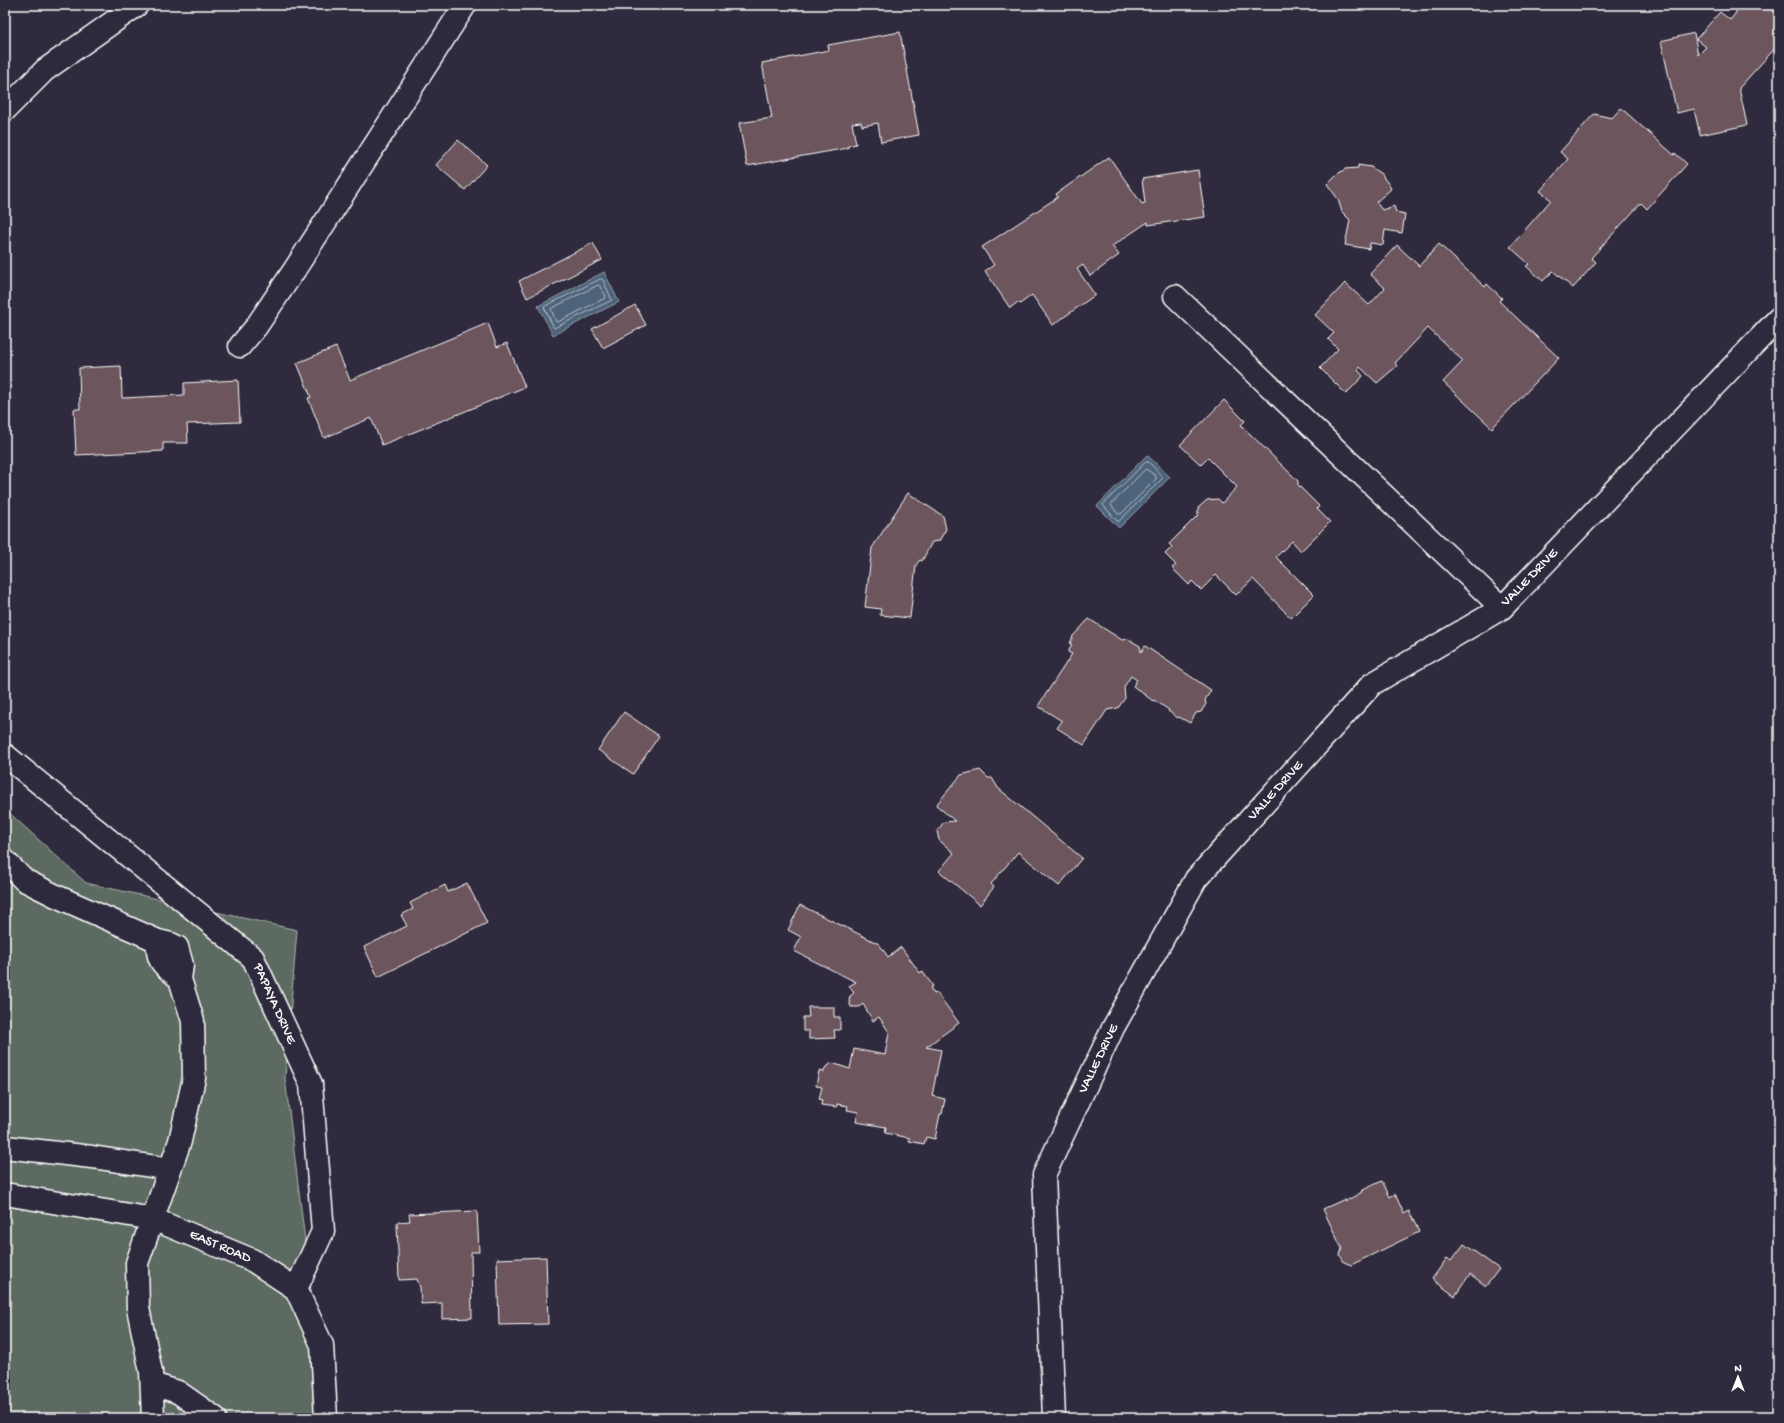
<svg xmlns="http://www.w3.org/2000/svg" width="1784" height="1423" font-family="'Gochi Hand',sans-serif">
<rect width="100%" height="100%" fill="#2f2a3d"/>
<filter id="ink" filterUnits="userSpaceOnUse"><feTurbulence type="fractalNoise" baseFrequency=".025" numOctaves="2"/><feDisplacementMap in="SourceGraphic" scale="8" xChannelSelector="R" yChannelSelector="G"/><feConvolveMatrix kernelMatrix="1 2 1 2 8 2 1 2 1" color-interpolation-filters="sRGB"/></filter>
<g filter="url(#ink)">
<path fill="#5b6b62" stroke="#adb5b0" d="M5,809L86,883L297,930L285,1078L316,1330V1418H5Z"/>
<path fill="#4e637a" stroke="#95a1af" d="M604,272L619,302L553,335L538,306Z
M1147,455L1170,477L1119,528L1097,506Z"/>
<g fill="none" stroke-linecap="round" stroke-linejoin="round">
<path stroke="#b8c1ca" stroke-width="1" d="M601,279L603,280L612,300L554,328L544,307Z
M599,285L606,296L605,298L558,322H556L551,309Z
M1146,462H1149L1163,478L1118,522L1103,505Z
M1146,469L1156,476V479L1121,514H1118L1111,505Z"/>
</g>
<path fill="#6c555c" stroke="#fff" d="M1739,5H1779V44L1739,88L1747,125L1700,135L1694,109L1677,113L1661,41L1694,33L1698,55L1706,47L1696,39L1720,12L1730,20L1735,14Z
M900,32L919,135L881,142L878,123L862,126L861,122L852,123L856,144L848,146V148L747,166L739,123L772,118L762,63L829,50L828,45Z
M1621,108L1674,155L1675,153L1687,164L1647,209L1641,203L1591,258L1596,262L1573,288L1553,271L1543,281L1526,266L1529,264L1510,247L1551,200L1540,191L1568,159L1560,152L1594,114L1612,118Z
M458,140L487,165L465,190L436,165Z
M1109,157L1142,204L1145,203L1142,179L1198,170L1205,217L1148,225V222L1112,246L1119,255L1090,276L1083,265L1077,269L1095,295L1053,325L1032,295L1020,304L1018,302L1010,308L985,271L994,265L982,247L1058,197L1056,194Z
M1358,165L1371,167L1381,174L1389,185L1391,189L1376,202L1382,210L1394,206L1396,212L1405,214L1402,233L1385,230L1383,245L1370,243L1369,249L1345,245L1350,220L1342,212L1338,199L1327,184L1335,176L1345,169L1358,168Z
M593,243L602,260L527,298L519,281Z
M1439,244L1485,287L1487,284L1502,298L1499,301L1559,358L1492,428L1443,382L1463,361L1428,328L1395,363L1397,366L1377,383L1360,367L1358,370L1363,376L1346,394L1320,368L1338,349L1328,339L1334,333L1315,315L1345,283L1369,305L1385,288L1370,274L1397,245L1419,266Z
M635,305L646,325L603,348L592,329Z
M488,323L497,347L507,343L525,387L382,445L371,418L324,438L308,398L311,397L297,363L336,347L350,380Z
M121,366L122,398L184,395V383L238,380L240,422L187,424L188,443H163V451L76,455L74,409H80L79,368Z
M1224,400L1245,421L1241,425L1298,481V485L1319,506L1317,509L1330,522L1301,551L1292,541L1276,557L1314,595L1291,618L1253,579L1236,595L1216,575L1201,590L1192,581L1189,585L1172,568L1176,565L1165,554L1172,547L1169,544L1198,515V508L1207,500L1218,499L1222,503L1237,487L1208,458L1201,465L1180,445Z
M908,493L943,516L946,529L939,541L932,542L922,561L920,560L916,565L910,618L880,615L881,609L865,607L872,548Z
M1089,619L1122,640L1128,639L1140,646L1141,652L1145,646L1211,690L1205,700L1206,704L1201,712L1196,713L1190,723L1179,717L1178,718L1168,711L1169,710L1154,700L1153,701L1133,686L1137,680L1131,676L1124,687L1125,698L1118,708L1107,710L1084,745L1057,728L1062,721L1038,706L1072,654L1068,652L1072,645L1070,644L1073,636Z
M624,712L659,736L633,774L598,750Z
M980,770L988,778H992L998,788L1082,858L1059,886L1018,852L991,884L994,887L980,905L939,871L954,853L939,840L937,831L944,822L955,821L936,805L961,775Z
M467,883L487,923L378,977L364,947L407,926L401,915L413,909L410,903L445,885L448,892Z
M800,905L879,944L888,957L901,947L920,973L922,971L933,986L930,988L934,994L937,993L959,1023L926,1047L941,1050L932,1096L945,1099L942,1114H940L935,1139L926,1137L924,1144L909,1141L910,1138L885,1133L886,1127L856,1122L858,1112L847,1110L848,1106L837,1104V1107L821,1105L822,1100L819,1099L822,1087L816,1086L819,1071L824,1072L825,1068L832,1063L850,1069L854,1049L885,1055L889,1032L879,1017L873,1021L863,1004L859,1007H851L849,1001L850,996L854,993L849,986L856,982L794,951L801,937L788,930Z
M808,1007H834V1017H840V1030H834L835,1038L809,1039V1031H803V1017H809Z
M1382,1181L1390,1197L1395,1194L1404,1214L1409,1211L1419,1232L1351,1265L1344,1262L1340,1255L1342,1249L1323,1209L1345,1199L1346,1201L1362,1192L1361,1191Z
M477,1211L479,1252H471L472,1318L442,1319V1303L421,1304L420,1287L417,1279L399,1280L397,1222L410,1221L409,1214Z
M1464,1244L1499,1269L1486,1286L1470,1274L1455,1296L1432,1279L1447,1258L1451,1261Z
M546,1257L548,1324L499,1325L497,1259Z"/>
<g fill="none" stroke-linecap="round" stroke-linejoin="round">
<defs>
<path id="minor" d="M5,110L45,70L137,5
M1175,296L1502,608
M240,346L256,327L295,269L465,5
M5,755L253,958L311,1084L323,1231L296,1289
M5,861L24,880L56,896L158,941
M158,941L171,944L177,947L182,965L180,979C165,966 156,963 158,941Z
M5,1147L92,1157L170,1169
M5,1194L153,1219L252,1260L296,1289L322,1345L326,1418
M152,1384L178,1392L215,1418
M153,1418L151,1372L138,1308L137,1263L180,1141L194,1078L193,1021L180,979
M1054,1418L1044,1175L1113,1028L1196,879L1372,684L1502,608L1779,318"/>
</defs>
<use href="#minor" stroke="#fff" stroke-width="25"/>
<use href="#minor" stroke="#2f2a3d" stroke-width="22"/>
</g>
</g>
<g text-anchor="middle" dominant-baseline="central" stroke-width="3.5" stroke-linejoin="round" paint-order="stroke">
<g font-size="14" fill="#fff" stroke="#2f2a3d">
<text transform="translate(1530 578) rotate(-46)">VALLE DRIVE</text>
<text transform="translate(1276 791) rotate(-48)">VALLE DRIVE</text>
<text transform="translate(274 1004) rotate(66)">PAPAYA DRIVE</text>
<text transform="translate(1099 1059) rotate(-64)">VALLE DRIVE</text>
<text transform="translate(220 1247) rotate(23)">EAST ROAD</text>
</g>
</g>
<rect width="1784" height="1423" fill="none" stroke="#2f2a3d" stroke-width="20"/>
<rect x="10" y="10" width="1764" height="1403" fill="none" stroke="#fff" stroke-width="1.5" filter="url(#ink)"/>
<g transform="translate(1738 1377)" stroke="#2f2a3d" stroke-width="3" paint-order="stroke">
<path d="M0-3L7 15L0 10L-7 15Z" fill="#ffffff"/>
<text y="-6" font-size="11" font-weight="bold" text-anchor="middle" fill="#ffffff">N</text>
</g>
</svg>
